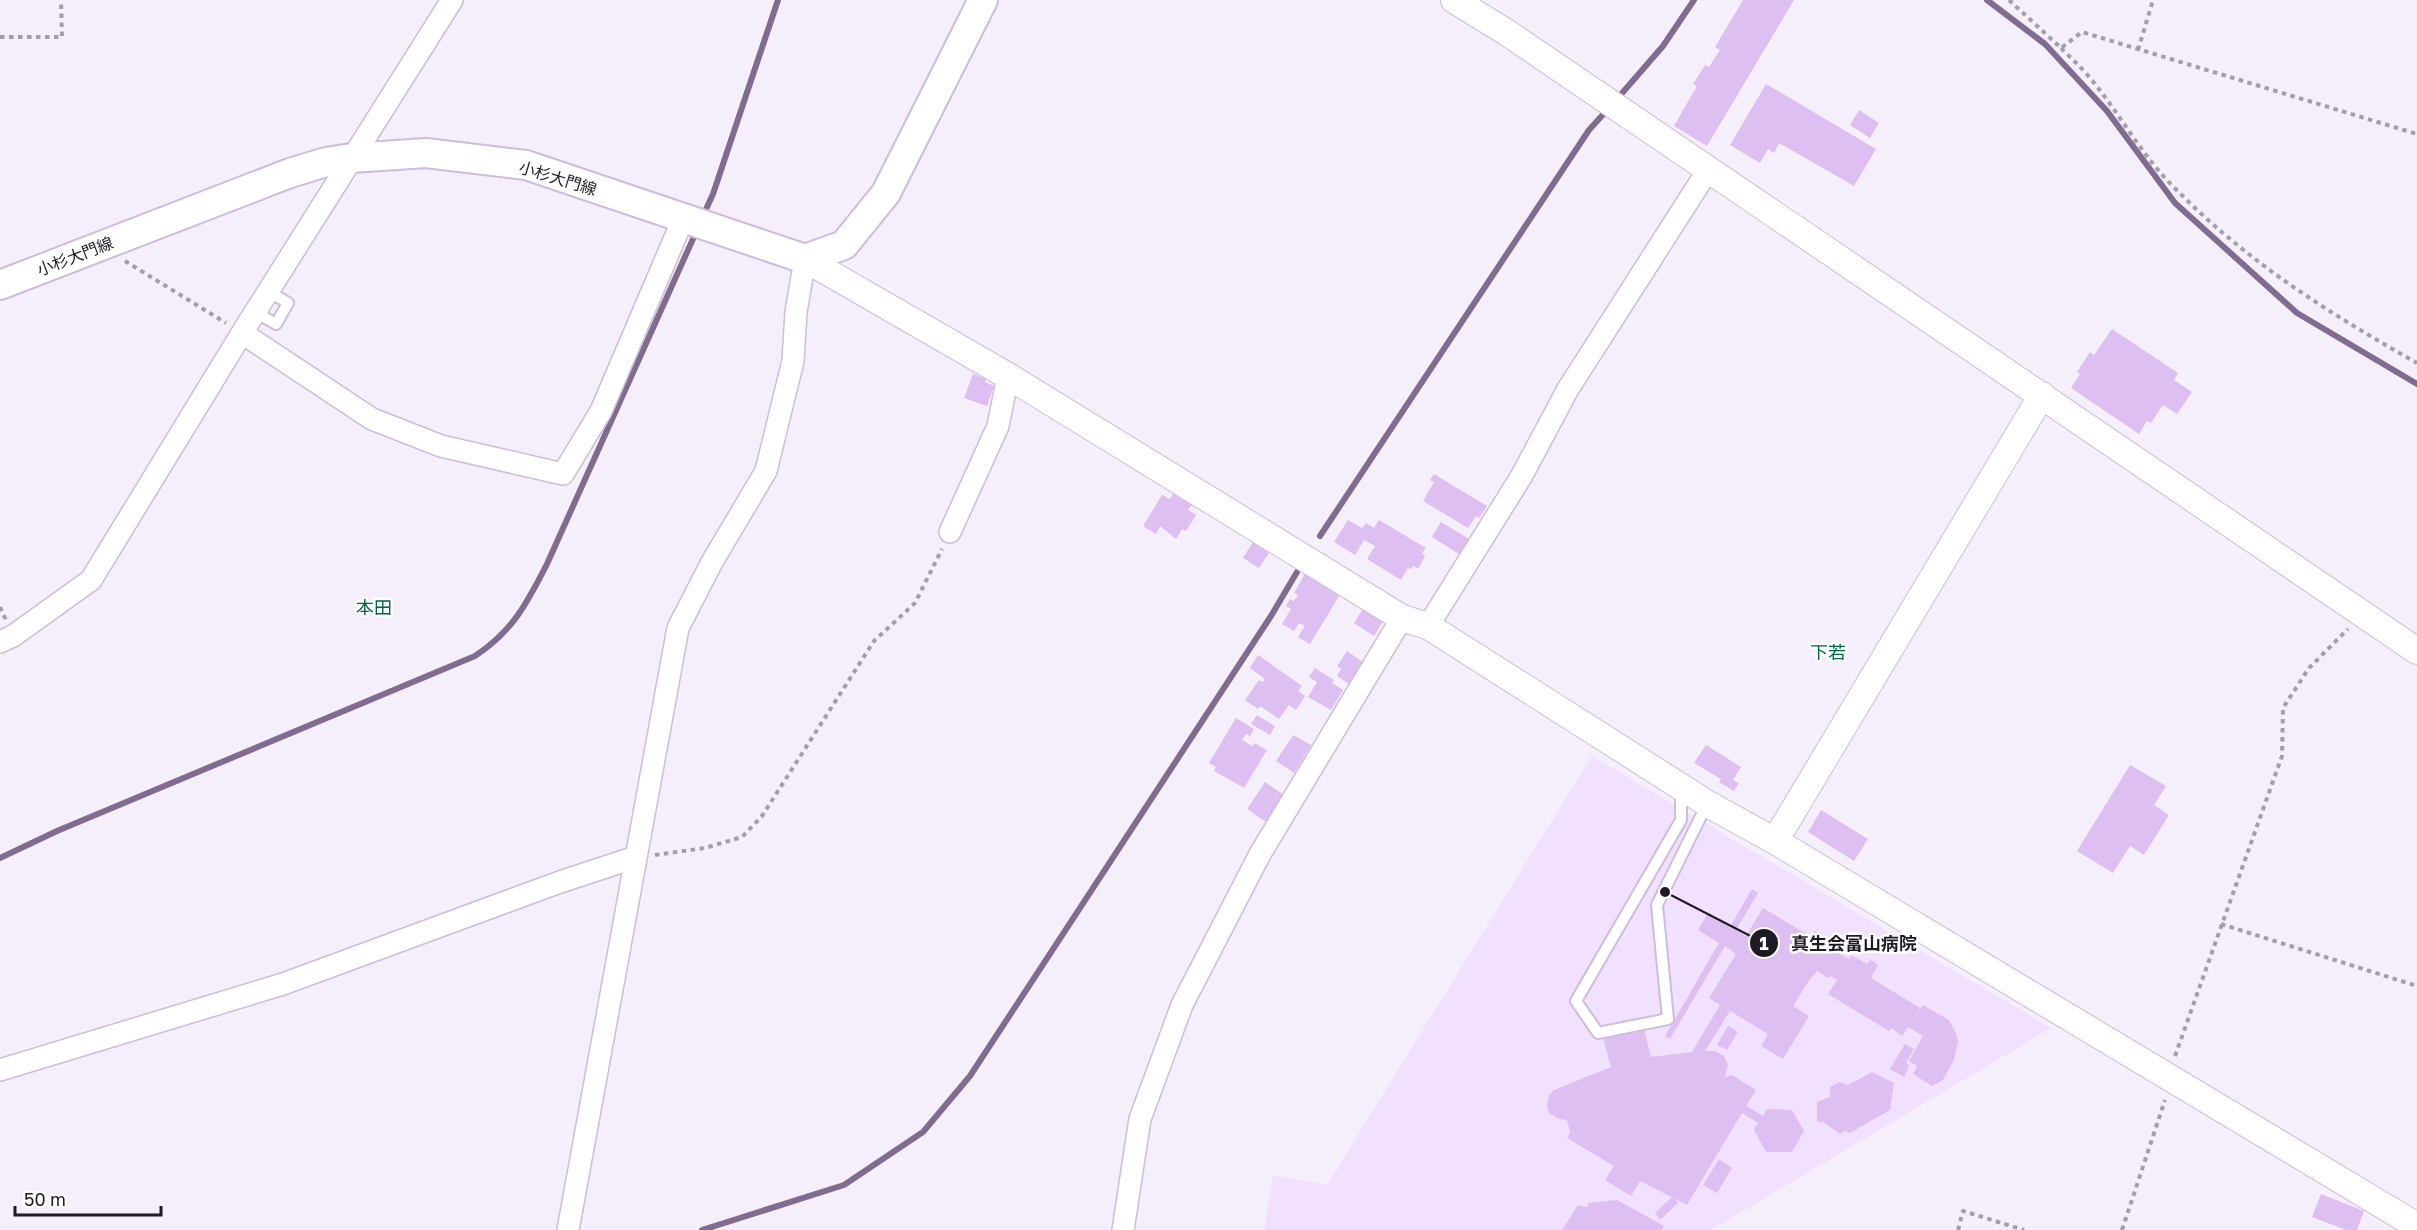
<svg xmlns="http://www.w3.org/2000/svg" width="2417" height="1230" font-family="'Golos Text','Noto Sans JP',sans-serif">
<rect width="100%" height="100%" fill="#f5eefb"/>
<path fill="#f1e0ff" d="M1592,756L2051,1028L1711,1230H1264L1273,1175L1327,1185Z"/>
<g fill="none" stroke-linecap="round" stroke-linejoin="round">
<path stroke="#816c91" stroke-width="6" d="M1987,0L2045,44L2107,111L2175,203L2297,313L2417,384
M1617,99L1663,46L1694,0
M702,218L713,194L778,0
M1320,536L1589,130L1608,109
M0,858L57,831L475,656C513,631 527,603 547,564L697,230
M702,1230L844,1185L923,1132L970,1076L1271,616L1297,572"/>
</g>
<path fill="#ddbff2" d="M1743,0H1794L1707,146L1674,126L1697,86L1693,84L1705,65L1709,67L1720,50L1715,47Z
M1766,84L1876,149L1854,186L1779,143L1774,153L1768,149L1760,163L1730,145Z
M1859,110L1879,123L1870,138L1850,125Z
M2112,329L2178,373L2174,380L2192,392L2177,414L2163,405L2151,423L2147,421L2139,434L2071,388L2080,374L2077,372L2090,352L2094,355Z
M973,374L986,379L985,382L994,386L987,406L964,398Z
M1434,474L1487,506L1479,518L1476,516L1468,528L1423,501L1434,482L1430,480Z
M1173,494L1192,505L1188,510L1196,515L1186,531L1182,529L1176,539L1160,526L1156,534L1143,526L1162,495L1170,499Z
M1348,520L1362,528L1366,523L1374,528L1379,520L1426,548L1422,554L1425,556L1418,569L1413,566L1411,569L1408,568L1401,580L1367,559L1375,546L1364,540L1355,555L1334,542Z
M1441,522L1469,539L1459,554L1432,537Z
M1253,542L1269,553L1259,568L1243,558Z
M1306,572L1341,593L1310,644L1298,637L1305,626L1299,623L1294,631L1282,624L1291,609L1286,606L1290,599L1294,601L1298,595L1294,593Z
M1364,607L1384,620L1374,636L1354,623Z
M1347,651L1364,663L1349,684L1337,676L1341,669L1337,666Z
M1258,655L1302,686L1298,691L1305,696L1296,710L1289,705L1279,719L1260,706L1258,709L1245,700L1259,680L1263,682L1265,679L1250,668Z
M1315,668L1334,680L1332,683L1343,690L1331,710L1308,697L1317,682L1309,677Z
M1257,715L1275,726L1270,735L1251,724Z
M1236,718L1254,729L1250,736L1246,734L1242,740L1252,746L1254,743L1267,750L1244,788L1214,771L1216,767L1209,763Z
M1293,735L1311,745L1294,773L1276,761Z
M1706,745L1741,767L1733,780L1739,783L1734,791L1719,782L1721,779L1694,763Z
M2130,765L2166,786L2154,805L2169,815L2144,855L2130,846L2113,873L2077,851Z
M1265,782L1284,795L1266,822L1247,809Z
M1821,810L1868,839L1854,861L1808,832Z
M1752,889L1758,893L1736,930L1746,936L1763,908L1812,937L1815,931L1819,933L1815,939L1849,959L1851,955L1867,964L1870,960L1873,961L1878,965L1871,978L1920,1008L1914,1019L1923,1005L1949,1020L1956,1033L1958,1041L1954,1060L1943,1080L1932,1086L1913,1074L1917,1066L1909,1061L1923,1036L1908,1027L1902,1036L1891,1028L1889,1031L1828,994L1837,980L1830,976L1828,978L1817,971L1813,977L1812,976L1793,1006L1809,1016L1783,1059L1761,1046L1768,1034L1730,1011L1705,1051H1715L1724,1056L1728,1065L1725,1077L1732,1075L1756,1090L1746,1106L1763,1116L1767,1109L1792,1110L1804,1131L1792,1152H1766L1754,1130L1758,1123L1742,1113L1687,1205L1640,1181L1631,1196L1605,1180L1614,1166L1567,1138L1570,1132L1567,1120L1559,1119L1549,1113L1547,1106L1549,1096L1554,1090L1611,1067L1600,1027L1641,1017L1651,1057L1692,1052L1720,1005L1709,998L1736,954L1725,946L1670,1039L1665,1036L1719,943L1698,930L1708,913L1730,927Z
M1728,1026L1738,1032L1727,1050L1717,1045Z
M1905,1044L1914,1049L1906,1063L1909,1065L1904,1077L1890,1069Z
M1872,1072L1894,1083L1890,1110L1850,1133L1845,1131L1840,1134L1823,1122H1817V1102L1830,1097V1087L1839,1082L1848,1085Z
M1719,1159L1732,1168L1717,1193L1703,1185Z
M2321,1194L2364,1211L2357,1230H2346L2312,1217Z
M1672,1197L1678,1203L1660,1220L1655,1213Z
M1617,1200L1664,1226L1661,1230H1562L1578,1205L1588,1207V1203Z"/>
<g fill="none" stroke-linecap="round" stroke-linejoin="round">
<defs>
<path id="service" d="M255,312L276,324L288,303L268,291
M1685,790L1681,797V820L1576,1001L1598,1033L1668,1019L1657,905L1707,804"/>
<path id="minor" d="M242,333L372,419L441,446L563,474L601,411L683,219
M950,532L998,426L1008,376
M1428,626L1521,477L1568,389L1708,170
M0,642L13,636L91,580L242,333L452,0
M0,1070L283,984L560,882L636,857
M568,1230L678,628L712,562L766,471L793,361L796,312L805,259
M1123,1230L1140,1119L1182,1005L1260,854L1402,618"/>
<path id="tertiary" d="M1454,0L1506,32L2417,651
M805,259L1008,376L1402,618L1428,626L1708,804L1775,841L2417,1226
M1775,841L2042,395"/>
<path id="secondary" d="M0,285L290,173L326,162L351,158L426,153L526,165L805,259L844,245L886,193L983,0"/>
</defs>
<use href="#service" stroke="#cdbcdb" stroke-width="14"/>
<use href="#minor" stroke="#cdbcdb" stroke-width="24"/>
<use href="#tertiary" stroke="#cdbcdb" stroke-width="28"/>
<use href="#secondary" stroke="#cdbcdb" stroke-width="32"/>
<path stroke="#a49daa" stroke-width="4" stroke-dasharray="4.5 4.5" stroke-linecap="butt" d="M2009,0L2061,48L2082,32L2417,134
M0,37H62L61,0
M2061,48C2071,58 2081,67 2090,78C2117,110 2138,149 2167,180C2241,258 2325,311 2417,363
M2138,50L2153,0
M125,261L226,323
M0,607L6,620
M655,855L705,848L742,837L762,816L874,641L915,603L942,549
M2221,924L2417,986
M2175,1056L2282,756L2283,708L2309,668L2348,629
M1958,1230L1963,1211L2024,1230
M2122,1230L2165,1100"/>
<use href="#service" stroke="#fff" stroke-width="10"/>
<use href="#minor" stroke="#fff" stroke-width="21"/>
<use href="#tertiary" stroke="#fff" stroke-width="26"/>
<use href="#secondary" stroke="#fff" stroke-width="28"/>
</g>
<g text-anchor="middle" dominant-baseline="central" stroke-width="5" stroke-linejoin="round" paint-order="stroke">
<g font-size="16" fill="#201a25" stroke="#fff">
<text transform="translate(558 178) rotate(17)">小杉大門線</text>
<text transform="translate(75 256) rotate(-21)">小杉大門線</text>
</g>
<g font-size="18" fill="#016542" stroke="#fff">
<text x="374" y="607">本田</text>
<text x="1828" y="652">下若</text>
</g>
</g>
<path fill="none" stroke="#201a25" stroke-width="2" d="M1665 892L1764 943"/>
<g fill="#201a25" stroke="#fff" stroke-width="2">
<circle cx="1665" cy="892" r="6"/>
<circle cx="1764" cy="943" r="15"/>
</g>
<g font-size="18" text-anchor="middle" font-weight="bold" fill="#fff">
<text x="1764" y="950">1</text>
</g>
<g font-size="18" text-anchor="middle" font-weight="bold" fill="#201a25" stroke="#fff" stroke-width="5" stroke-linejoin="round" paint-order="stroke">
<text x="1854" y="950">真生会富山病院</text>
</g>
<path d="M15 1206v9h146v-9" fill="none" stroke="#201a25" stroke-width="3"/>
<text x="24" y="1206" font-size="18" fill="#201a25" stroke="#ffffff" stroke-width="4.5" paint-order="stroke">50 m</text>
</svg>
